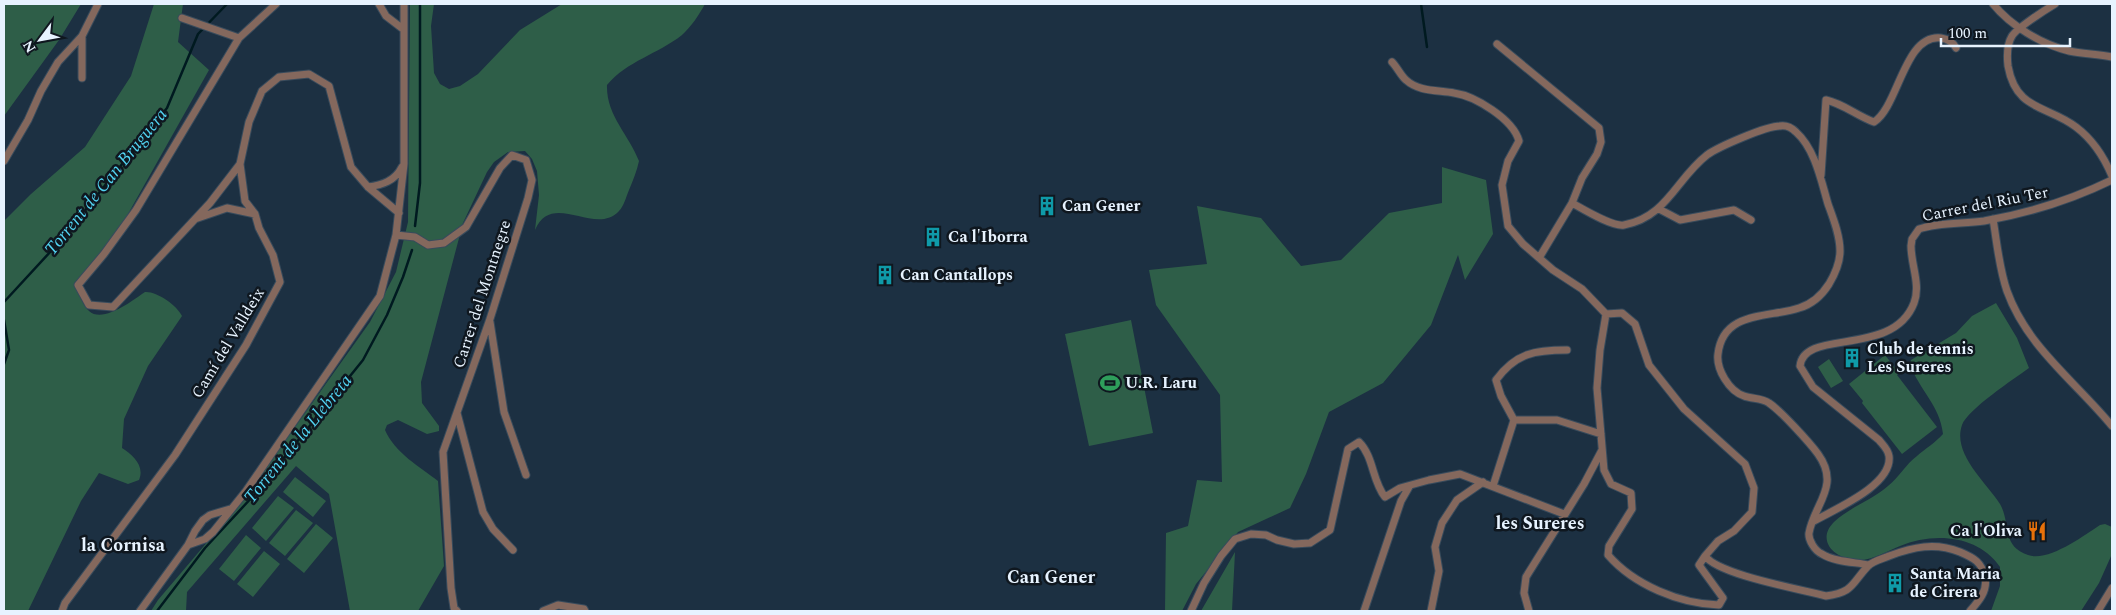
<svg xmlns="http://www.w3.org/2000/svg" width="2116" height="615" font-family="Spectral,serif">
<rect width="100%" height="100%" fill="#1c3042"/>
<path fill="#2e5e48" d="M4,4H81L59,40L4,116Z
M154,4H183L178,42L209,70L119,230L76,287C79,293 83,306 89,311C103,324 133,300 145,292C156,291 177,305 182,316L148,366L124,419L122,448C133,455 145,466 139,480L128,484L99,473L81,501L28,611H4V221L31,194L85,147L131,76Z
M410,4H434L431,26L434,73L440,84L449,89L460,86L478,74L520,30L562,4H705C699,15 691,27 682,35C658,54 627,61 607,85C606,115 629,135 639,161C637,171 633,180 629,190C626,197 624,206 619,211C595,237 552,190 535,230L539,195L537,171L532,159L525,151L508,152L494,162L487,172L463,223L421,382L422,403L439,426V431L427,434L398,420L387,425L385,430C395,453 420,467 438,481L444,566L418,611H350L329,494L296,466L187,592L186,611H151L158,600L243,500L370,322L396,272L408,222Z
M1442,167L1486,180L1493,234L1465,280L1458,255L1431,325L1383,383L1329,412L1306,474L1290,508L1238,532L1196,584L1182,611H1165L1166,533L1188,526L1197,480L1222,482L1220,395L1156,305L1149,270L1207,264L1197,206L1261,218L1301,266L1341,260L1389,213L1442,203Z
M1996,303L2017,338L2029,368C2014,379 1968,409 1962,425C1952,454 1986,482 2000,504C2011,523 2001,546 2028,555C2049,562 2083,536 2100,525L2105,524L2112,527V554L2099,583L2081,611H1991L2000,586V567C1978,535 1934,532 1900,546C1887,551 1872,561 1857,560C1836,560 1815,541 1834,522C1850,507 1872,500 1888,486C1899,477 1906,464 1917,456C1925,449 1936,442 1943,434C1940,405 1919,390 1910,364L1911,360L1956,333L1972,316Z
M1131,320L1153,433L1089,446L1065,334Z
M1885,355L1899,373L1897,375L1937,427L1902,454L1862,403L1863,401L1849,384Z
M1829,359L1843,381L1831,388L1818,367Z
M295,477L326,501L313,517L283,492Z
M278,496L294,508L266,541L252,528Z
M296,510L313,523L285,556L269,543Z
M316,524L333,538L304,573L287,559Z
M246,535L261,548L234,581L219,569Z
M264,551L280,564L253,597L237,584Z
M1235,552L1232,611H1201Z"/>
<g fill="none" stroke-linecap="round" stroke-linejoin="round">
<path stroke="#001a20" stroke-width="2.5" d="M1421,4L1427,47
M415,226L420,183V4
M4,302L63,238L167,108L198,34L227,4
M4,320L9,350L4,364
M157,611L205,548L254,495L363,360L387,315L403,277L412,250"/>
<defs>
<path id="minor" d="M379,4L386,16L403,29
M1993,4C2011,26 2041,44 2069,51C2083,54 2098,54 2112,57
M2055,4C2045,10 2017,28 2012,36C2007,44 2007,57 2008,66C2016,111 2047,105 2076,127C2092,139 2104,157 2112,176
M182,18L239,38
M1497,44L1599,128L1601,142L1597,154L1582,178L1572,203L1539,258
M1392,62C1397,67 1401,76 1406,80C1419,92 1438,90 1454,93C1475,96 1513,119 1519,141L1508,161L1502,185L1508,226L1523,244L1553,270L1582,289L1606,314L1622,313L1635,324L1649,365L1684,409L1745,464L1754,488L1752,512L1734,531L1718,541L1705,556C1719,575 1800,589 1826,596C1854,592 1851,584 1868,566C1873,561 1882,559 1889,556C1913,547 1935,542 1960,552C1974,558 1982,562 1985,578C1988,591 1978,602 1970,611
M82,78V36
M4,161L28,120L41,91L58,62L82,36L98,4
M240,164L210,203L113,307L89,305L78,285L104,254L136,210L239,38L276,4
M1821,175L1826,100C1844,104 1857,116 1874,122C1899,106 1904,34 1941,38C1948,39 1953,42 1956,48
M368,187C382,185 395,181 402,167
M1572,203C1583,209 1612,227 1624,225C1667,217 1676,179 1707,155C1718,147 1766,126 1780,126C1786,125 1792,128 1796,132C1815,149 1821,180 1828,204C1833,218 1840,235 1840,251C1840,262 1835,274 1829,284C1822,295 1813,304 1799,308C1770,318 1723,310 1718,354C1716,369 1729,391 1744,396C1752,399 1762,398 1769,403C1781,411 1810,443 1818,454C1841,486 1814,504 1809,533C1808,540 1815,551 1822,554C1835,562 1854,562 1869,565
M1659,209L1680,220L1734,210L1751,220
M195,219L227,208L255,214
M1993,219C1997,243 1999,268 2007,291C2027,347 2076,382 2112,426
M396,235L415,237L428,245L444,243L466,227L500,168L512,155L526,160L532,180L528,198L490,319L443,452L451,588L454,608L457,611
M1606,314L1600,350L1597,388L1604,470L1611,484L1631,493L1632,509L1609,546L1608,555C1634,585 1680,604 1719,605L1723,598L1699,565L1705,556
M490,322L504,412L526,475
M457,413L483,512L493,529L513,550
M1514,420H1557L1601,434
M1493,486L1514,420L1501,396L1496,380C1516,353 1535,350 1567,350
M1814,521C1835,509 1893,485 1889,456C1888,449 1883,445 1879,440L1813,387L1800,366C1804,328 1893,358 1914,303C1921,285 1911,265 1911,246L1912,239L1919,229C1939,222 1963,224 1984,221C2030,213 2071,200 2112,180
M188,545L205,539L213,532L246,491L380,296L396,235L404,164V4
M62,611L65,603L175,455L246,345L280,282L273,255L259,228L255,214L245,201L240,164L249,122L262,91L279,77L309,74L329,86L351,167L368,187L399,213
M140,611L188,545L195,531L203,520L210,515L230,509
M543,611L558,605L584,609L585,611
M1191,611L1204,583L1221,556L1235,539L1251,534L1266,535L1277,540L1294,544L1310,543L1330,530L1348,449L1359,442C1374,457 1372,481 1385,497L1400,488L1429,480L1460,474L1564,514
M1364,611L1401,501L1409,487
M1431,611L1439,571L1435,547L1442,523L1457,500L1483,482
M1529,611L1524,593L1526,577L1584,484L1602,450
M2098,611L2112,588"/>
</defs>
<use href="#minor" stroke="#384b5c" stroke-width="9"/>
<use href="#minor" stroke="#84685d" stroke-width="7"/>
</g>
<defs>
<symbol id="building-bare" viewBox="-9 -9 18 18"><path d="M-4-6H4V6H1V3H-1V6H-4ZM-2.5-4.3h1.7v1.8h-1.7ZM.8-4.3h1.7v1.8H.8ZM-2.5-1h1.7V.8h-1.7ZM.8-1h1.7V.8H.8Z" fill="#0f9aa8" stroke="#0f171f" stroke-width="2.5" paint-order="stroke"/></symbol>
<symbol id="stadium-bare" viewBox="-9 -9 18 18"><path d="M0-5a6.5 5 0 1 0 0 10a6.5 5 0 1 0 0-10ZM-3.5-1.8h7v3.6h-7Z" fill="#2e9e5b" stroke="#0f171f" stroke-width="2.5" paint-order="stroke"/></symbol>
<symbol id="restaurant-bare" viewBox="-9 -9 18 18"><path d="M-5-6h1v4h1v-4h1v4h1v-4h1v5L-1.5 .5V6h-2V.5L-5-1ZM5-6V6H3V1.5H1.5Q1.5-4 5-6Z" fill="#e8710a" stroke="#0f171f" stroke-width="2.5" paint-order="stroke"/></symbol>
</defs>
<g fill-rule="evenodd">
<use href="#building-bare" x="1033" y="192" width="28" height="28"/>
<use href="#building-bare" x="919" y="223" width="28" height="28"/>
<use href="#building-bare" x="871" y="261" width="28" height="28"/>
<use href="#building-bare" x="1838" y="344" width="28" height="28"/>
<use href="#stadium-bare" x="1096" y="369" width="28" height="28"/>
<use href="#restaurant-bare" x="2023" y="517" width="28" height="28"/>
<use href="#building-bare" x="1881" y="569" width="28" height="28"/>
</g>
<g text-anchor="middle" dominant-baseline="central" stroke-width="5" stroke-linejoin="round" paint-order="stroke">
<g font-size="16" fill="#e7f3ff" stroke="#0f171f">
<text transform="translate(1985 204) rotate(-11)">Carrer del Riu Ter</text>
<text transform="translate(482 294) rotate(-72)">Carrer del Montnegre</text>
<text transform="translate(228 343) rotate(-59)">Camí del Valldeix</text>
</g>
<g font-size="16" font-weight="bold" fill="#e7f3ff" stroke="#0f171f" text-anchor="start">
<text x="1062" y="206">Can Gener</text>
<text x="948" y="237">Ca l'Iborra</text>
<text x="900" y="275">Can Cantallops</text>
<text x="1867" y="349">Club de tennis<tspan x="1867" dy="18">Les Sureres</tspan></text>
<text x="1125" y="383">U.R. Laru</text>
<text x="2022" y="531" text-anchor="end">Ca l'Oliva</text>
<text x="1910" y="574">Santa Maria<tspan x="1910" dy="18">de Cirera</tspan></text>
</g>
<g font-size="18" font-style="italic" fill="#52d3f1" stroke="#0f171f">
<text transform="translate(106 182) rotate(-51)">Torrent de Can Bruguera</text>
<text transform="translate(298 439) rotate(-51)">Torrent de la Llebreta</text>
</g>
<g font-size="18" font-weight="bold" fill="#e7f3ff" stroke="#0f171f">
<text x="1540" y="523">les Sureres</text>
<text x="123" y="545">la Cornisa</text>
<text x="1051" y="577">Can Gener</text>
</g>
</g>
<rect width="2116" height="615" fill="none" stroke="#e7f3ff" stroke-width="10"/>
<g transform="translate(40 40) rotate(238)" stroke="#0f171f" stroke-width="4" paint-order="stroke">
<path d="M0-4L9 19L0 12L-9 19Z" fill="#e7f3ff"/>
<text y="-8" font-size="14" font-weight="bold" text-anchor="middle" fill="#e7f3ff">N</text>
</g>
<path d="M1941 38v8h129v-8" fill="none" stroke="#e7f3ff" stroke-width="2.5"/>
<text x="1948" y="38" font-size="15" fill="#e7f3ff" stroke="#0f171f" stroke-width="4" paint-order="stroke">100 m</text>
</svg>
